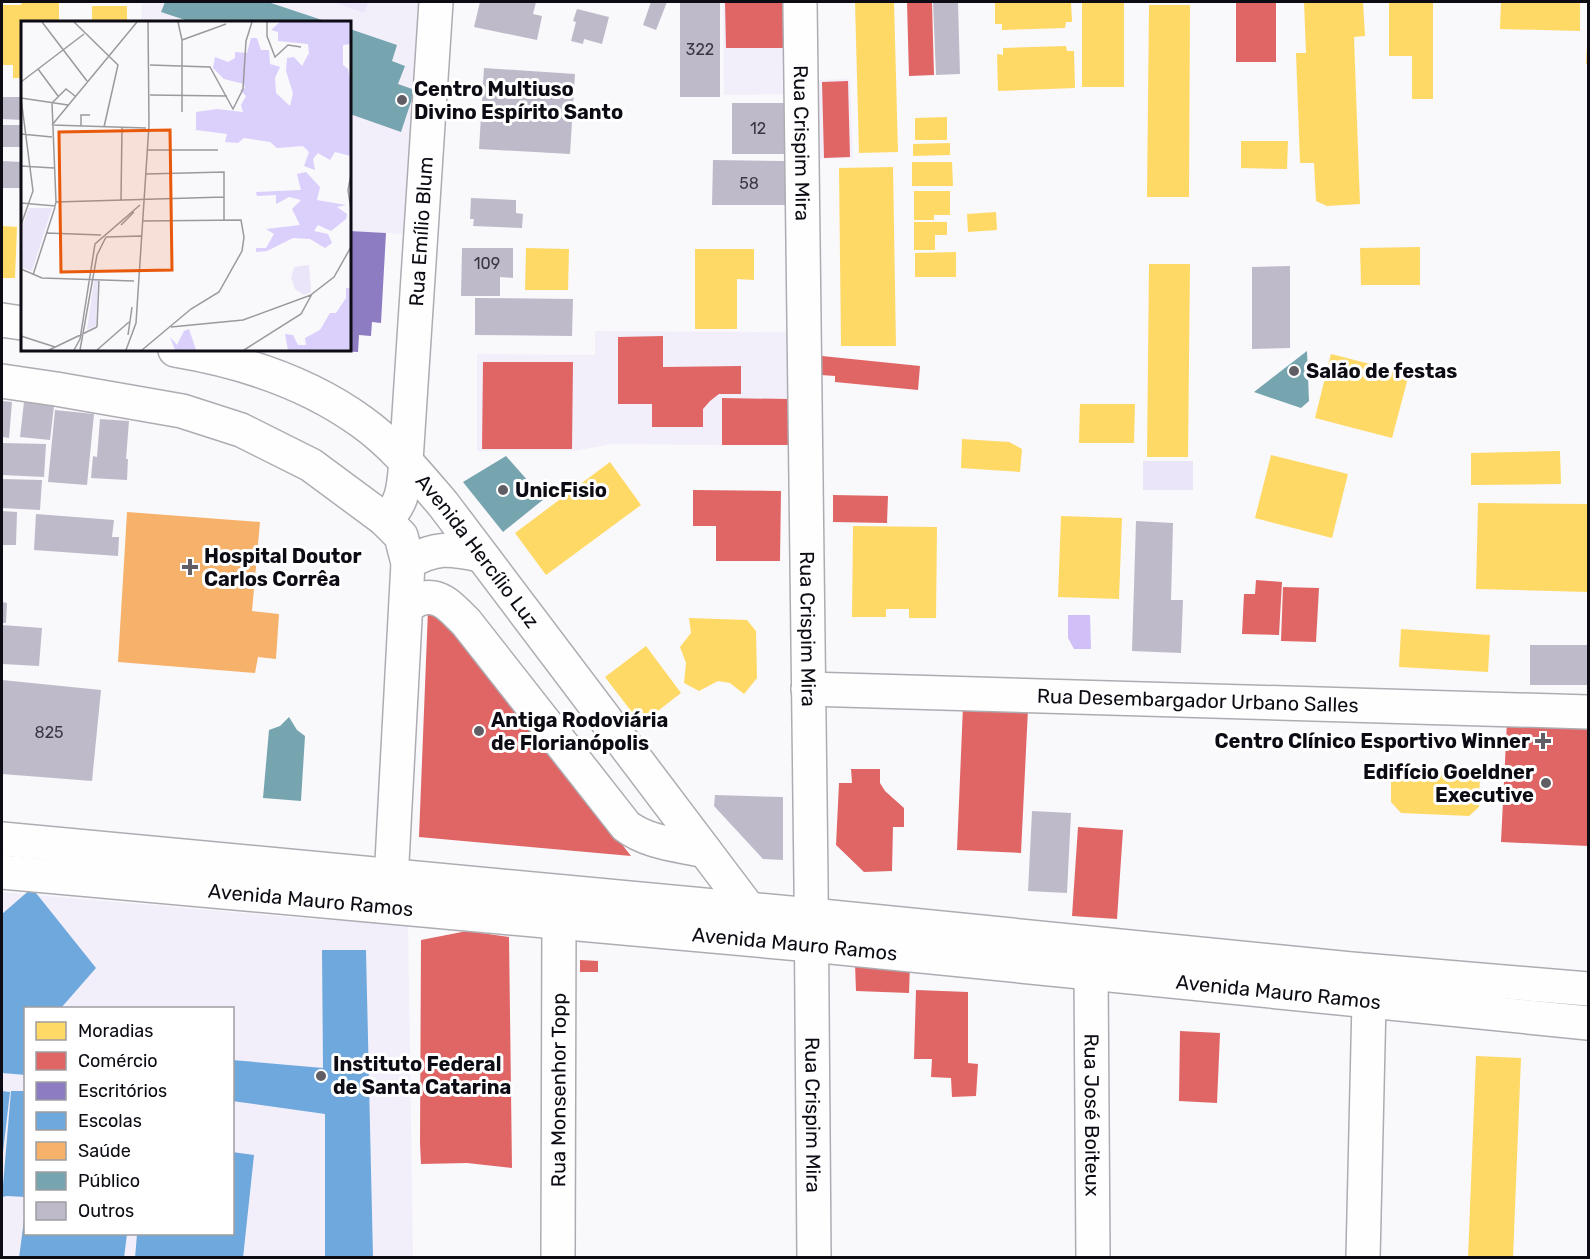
<svg xmlns="http://www.w3.org/2000/svg" width="1590" height="1259" font-family="Rubik,sans-serif">
<rect width="100%" height="100%" fill="#f9f8fb"/>
<path fill="#f2effb" fill-rule="evenodd" d="M142,2H422L405,234L350,231V22H141Z
M723,2H788L789,94L724,95Z
M850,79L853,158L818,159L817,80Z
M595,331L788,332V399L723,398L722,445L611,444L575,451H477V354L595,355Z
M2,892L323,920L408,922L413,1257H2ZM26,1008H232V1234H26Z"/>
<path fill="#eae5f9" d="M334,2H368L364,13Z
M1143,461H1193V490H1143Z"/>
<path fill="#d0c0f7" d="M1068,615H1090L1091,649H1074L1068,638Z"/>
<path fill="#ffd966" d="M23,2H59V22H22V78H13V65H2V5H20Z
M855,2H894L898,152L859,153Z
M995,2H1071L1072,22H1066L1065,28L1002,30V24H995Z
M1082,2H1124V87H1082Z
M1304,2H1363L1365,36L1354,37L1360,204L1327,206L1316,201L1314,163H1300L1296,53H1306Z
M1389,2H1433V99H1412V56H1389Z
M1501,2H1580V31L1500,29Z
M1149,5H1190L1189,197H1147Z
M92,6H127V22H92Z
M1587,45H1588V64H1586Z
M1066,46L1067,51H1074L1075,88L998,91L997,54L1003,55V48Z
M947,117V140H915V118Z
M1241,141H1288L1287,169L1241,168Z
M950,143V155L913,156V144Z
M912,162H952L953,186H912Z
M893,167L896,346H841L839,168Z
M914,191H950V215H934V220H914Z
M996,212L997,230L968,232L967,214Z
M914,222H947V235H935V250H914Z
M2,226L17,227L15,278H2Z
M1420,247V285H1361L1360,248Z
M526,248L569,249L568,290H525Z
M695,249H754V280L737,279V329H695Z
M956,252V277H915V253Z
M1149,264H1190L1188,457H1147Z
M1331,354L1409,374L1392,438L1315,418Z
M1080,404H1135L1134,443H1079Z
M962,439L1009,442L1022,449L1020,472L961,468Z
M1560,451L1561,484L1471,485V453Z
M1271,455L1348,474L1332,538L1255,518Z
M610,462L641,505L546,575L515,533Z
M1478,503L1588,504V592L1476,589Z
M1061,516L1122,518L1119,599L1058,597Z
M853,526L937,527L936,618H909V609H886V617H852Z
M689,618L747,620L756,631L757,678L744,694L730,683L718,681L699,691L684,683L686,663L680,647L691,633Z
M1401,629L1490,635L1488,672L1399,667Z
M646,646L681,693L641,724L605,677Z
M1391,769L1480,772L1479,807L1469,816L1401,813L1391,802Z
M1476,1056L1521,1058L1513,1258H1468Z"/>
<path fill="#e06666" d="M725,2H783V48H726Z
M907,2H932L934,75L909,76Z
M1236,2H1276V62H1236Z
M848,81L850,157L824,158L822,82Z
M663,336V367L741,366V394H719L710,401L703,409V427H652V404H618V337Z
M822,356L920,366L918,390L835,382V376L821,375Z
M483,362H573L572,449H482Z
M722,398L788,399V445H722Z
M693,490L781,491L780,561H716V526H693Z
M833,495L888,496L887,523L833,522Z
M1256,580L1282,582L1279,635L1242,634L1244,594H1255Z
M1283,587L1319,588L1316,642L1281,641Z
M428,610L452,624L631,856L419,837Z
M963,706L1028,709L1021,853L957,850Z
M1507,721L1588,725V846L1501,842Z
M851,769H880V783L885,791L904,808V827H893L892,871L864,872L836,845L839,783H852Z
M1078,827L1123,830L1117,919L1072,916Z
M467,931L509,937L512,1168L467,1163L421,1164L420,1143L421,940Z
M580,960L598,961V972H580Z
M855,964H910L909,993L856,991Z
M916,990L968,992V1063L978,1064L976,1096L952,1097L951,1078L931,1077L932,1059H914Z
M1180,1031L1220,1033L1217,1103L1179,1101Z"/>
<path fill="#8e7cc3" d="M350,231L386,233L381,323L372,322L371,336L359,335L358,352L340,351V350H350Z"/>
<path fill="#6fa8dc" d="M32,888L96,968L61,1008H26V1075L2,1073V914Z
M322,950H366L373,1258H325V1114L232,1101V1060L323,1068Z
M2,1091L10,1092L3,1152H2Z
M11,1091H26V1197L7,1196L2,1197Z
M232,1152L254,1155L243,1258H135L137,1234H232Z
M24,1220H26V1234H127L124,1258H19Z"/>
<path fill="#f6b26b" d="M127,512L260,522L252,611L279,614L276,659L258,657L255,673L118,662Z"/>
<path fill="#76a5af" d="M165,2H268L328,22H191L161,12Z
M350,29L397,45L392,61L405,66L398,84L415,90L401,132L350,114Z
M1307,351L1309,401L1301,408L1254,392Z
M506,456L544,499L503,532L463,482Z
M289,717L297,730L305,736L301,801L263,798L269,730L280,726Z"/>
<path fill="#bfbaca" d="M480,2H536L533,14L542,16L537,40L474,27Z
M651,2H667L656,30L643,25Z
M680,2H720V97H680Z
M933,2H958L960,74L936,75Z
M577,9L609,17L602,44L584,39L583,44L571,41L576,22L573,21Z
M484,68L575,74L570,154L479,149Z
M2,97H22V120L2,119Z
M732,103H784V154H732Z
M2,125H22V147H2Z
M713,160L785,161V205H712Z
M2,161L22,162V188H2Z
M471,198L516,200V213L523,214L522,228L473,226L474,219H470Z
M462,248H513V278L500,277V296H461Z
M1290,266V348L1252,349V267Z
M475,298L573,299L572,336L475,335Z
M2,401L12,402L9,438L2,437Z
M24,402L54,406L50,440L20,437Z
M55,410L94,414L87,485L48,482Z
M100,419L129,421L126,459H128L127,480L91,478L93,456L97,457Z
M2,443L46,444L44,477L2,475Z
M2,479L42,480L40,510L2,508Z
M2,511L17,512L16,545H2Z
M36,514L114,520L112,537H119L118,556L34,550Z
M1136,521L1173,523L1171,600H1183L1181,653L1132,651Z
M2,602L7,603L6,623H2Z
M2,625L42,628L39,666L2,664Z
M1530,645H1588V685H1530Z
M2,680L101,690L92,781L2,774Z
M715,795L783,797V860L763,859L714,806Z
M1032,811L1071,813L1067,893L1028,891Z"/>
<g fill="none" stroke-linecap="round" stroke-linejoin="round">
<defs>
<g id="minor">
<path id="s1" d="M800,2L811,881L814,1258"/>
<path id="s2" d="M406,461L436,2"/>
<path d="M406,606C412,603 418,599 424,598C442,594 455,612 466,622L626,826C648,843 679,845 705,851"/>
<path id="s3" d="M808,689L1588,712"/>
<path id="s4" d="M1091,973L1093,1258"/>
<path id="s5" d="M558,1258L559,922"/>
<path d="M1363,1258L1369,1002"/>
</g>
<g id="major">
<path d="M2,320L22,323"/>
<path id="s6" d="M175,350C241,361 307,382 362,422C394,445 418,475 443,504L749,909"/>
<path d="M2,381L56,389L182,411L241,430L311,465L384,519L401,536L408,563L390,899"/>
<path d="M384,519C404,507 404,482 406,461"/>
<path d="M408,563C436,546 450,549 480,555"/>
<path d="M2,839L811,915L1351,969L1588,989"/>
<path id="s7" d="M2,872L811,945L1588,1023"/>
</g>
</defs>
<use href="#minor" stroke="#aeacb2" stroke-width="36"/>
<use href="#major" stroke="#aeacb2" stroke-width="36"/>
<use href="#minor" stroke="#fefefe" stroke-width="33"/>
<use href="#major" stroke="#fefefe" stroke-width="33"/>
</g>
<g fill="#605e64" stroke="#fff" stroke-width="2">
<circle cx="402" cy="100" r="6"/>
<circle cx="1294" cy="371" r="6"/>
<circle cx="503" cy="490" r="6"/>
<path d="M187 558h6v6h6v6h-6v6h-6v-6h-6v-6h6z"/>
<circle cx="479" cy="731" r="6"/>
<path d="M1540 732h6v6h6v6h-6v6h-6v-6h-6v-6h6z"/>
<circle cx="1546" cy="783" r="6"/>
<circle cx="321" cy="1076" r="6"/>
</g>
<g text-anchor="middle" dominant-baseline="central" stroke-width="6" stroke-linejoin="round" paint-order="stroke">
<g font-size="16" fill="#3a3741">
<text x="700" y="49">322</text>
<text x="758" y="128">12</text>
<text x="749" y="183">58</text>
<text x="487" y="263">109</text>
<text x="49" y="732">825</text>
</g>
<g font-size="20" font-weight="bold" fill="#0d0b13" stroke="#fff" text-anchor="start">
<text x="414" y="89">Centro Multiuso<tspan x="414" dy="23">Divino Espírito Santo</tspan></text>
<text x="1306" y="371">Salão de festas</text>
<text x="515" y="490">UnicFisio</text>
<text x="204" y="556">Hospital Doutor<tspan x="204" dy="23">Carlos Corrêa</tspan></text>
<text x="491" y="720">Antiga Rodoviária<tspan x="491" dy="23">de Florianópolis</tspan></text>
<text x="1530" y="741" text-anchor="end">Centro Clínico Esportivo Winner</text>
<text x="1534" y="772" text-anchor="end">Edifício Goeldner<tspan x="1534" dy="23">Executive</tspan></text>
<text x="333" y="1064">Instituto Federal<tspan x="333" dy="23">de Santa Catarina</tspan></text>
</g>
<g font-size="20" fill="#0d0b13" stroke="#fff">
<text stroke="none"><textPath href="#s1" startOffset="141">Rua Crispim Mira</textPath></text>
<text stroke="none"><textPath href="#s2" startOffset="230">Rua Emílio Blum</textPath></text>
<text stroke="none"><textPath href="#s6" startOffset="376">Avenida Hercílio Luz</textPath></text>
<text stroke="none"><textPath href="#s1" startOffset="627">Rua Crispim Mira</textPath></text>
<text stroke="none"><textPath href="#s3" startOffset="390">Rua Desembargador Urbano Salles</textPath></text>
<text stroke="none"><textPath href="#s7" startOffset="310">Avenida Mauro Ramos</textPath></text>
<text stroke="none"><textPath href="#s7" startOffset="796">Avenida Mauro Ramos</textPath></text>
<text stroke="none"><textPath href="#s7" startOffset="1282">Avenida Mauro Ramos</textPath></text>
<text stroke="none"><textPath href="#s5" startOffset="168">Rua Monsenhor Topp</textPath></text>
<text stroke="none"><textPath href="#s1" startOffset="1113">Rua Crispim Mira</textPath></text>
<text stroke="none"><textPath href="#s4" startOffset="142">Rua José Boiteux</textPath></text>
</g>
</g>
<g transform="translate(21 21)">
<rect width="330" height="330" fill="#f9f8fb"/>
<path d="M8,187H31L11,250L0,246V209ZM288,244L290,271L283,274L274,268L270,257L273,246ZM73,259L77,260L75,305L66,309Z" fill="#eae5f9"/>
<path d="M259,1H330V23L322,24V44L327,48L330,64V135L314,131L309,139L297,132L292,138L294,149L283,145L288,131L282,125L256,127L249,121L223,117L217,122L204,121L206,113L175,109V91L196,88L222,91L220,84L225,75L219,69L224,67L223,63L203,58L192,47L194,36L207,41L214,37V31L226,32L230,17H236L240,29H248L249,43L259,46L254,57L255,72L269,85L272,72L265,50L266,37L273,36L281,45L288,32L287,23L257,20V11L250,9ZM285,151L299,166L296,179L325,184L316,186L326,193L325,198L310,210L297,204L293,210L307,213L311,222L304,227L289,218L272,217L246,230L235,231V227H245L253,213L245,208L279,204L271,188L280,179L268,176L255,183V174L236,175L235,171L280,169L276,153ZM325,267H330V329H267L264,313L272,314L277,324H285L284,317L299,309L309,292H315L325,277ZM168,308L175,329H154L149,316L156,324L163,310Z" fill="#dbcffb"/>
<path fill="none" stroke="#9b999e" stroke-width="1.5" d="M21,1L66,60M53,1L97,44L83,106M157,1L161,19V91M246,1V15L254,36L267,24L280,26M161,19L205,3M129,44L189,46L212,88L222,68L225,20L231,1M17,48L37,75M0,61L63,13M129,74L206,75M0,77L47,84M31,82L45,68L54,75M31,104L125,107M31,104L116,1M60,105V94H69M0,113L31,116M126,129H197M0,145L33,147M125,153L203,151V199M330,154L327,169L330,188M100,179L101,106M35,181L203,176M0,182L34,185L35,181L31,82M0,204L12,170L0,77M100,204L113,191M25,212L80,214M85,216L120,215M0,248L21,257L113,260M12,254L34,186M76,306L78,259M150,306L222,299L290,274M107,314L111,286M0,315L34,326M28,329L76,306M53,329L59,318L74,223L119,184M59,329L76,234L85,216M76,329L108,301M105,329L115,302L128,104L127,1M121,329L170,288L198,271L221,230L223,216L220,199L121,200M223,329L280,293L291,273L313,256L330,226"/>
<path fill="#e8590c" fill-opacity="0.15" stroke="#e8590c" stroke-width="3" d="M149,109L151,249L40,251L38,111Z"/>
<rect width="330" height="330" fill="none" stroke="#0d0b13" stroke-width="3"/>
</g>
<rect width="1590" height="1259" fill="none" stroke="#0d0b13" stroke-width="6"/>
<rect x="24" y="1007" width="210" height="228" fill="#ffffff" stroke="#9e9da1" stroke-width="1.5"/>
<rect x="36" y="1022" width="30" height="18" fill="#ffd966" stroke="#9e9da1" stroke-width="1.5"/>
<text x="78" y="1037" font-size="18" fill="#0d0b13">Moradias</text>
<rect x="36" y="1052" width="30" height="18" fill="#e06666" stroke="#9e9da1" stroke-width="1.5"/>
<text x="78" y="1067" font-size="18" fill="#0d0b13">Comércio</text>
<rect x="36" y="1082" width="30" height="18" fill="#8e7cc3" stroke="#9e9da1" stroke-width="1.5"/>
<text x="78" y="1097" font-size="18" fill="#0d0b13">Escritórios</text>
<rect x="36" y="1112" width="30" height="18" fill="#6fa8dc" stroke="#9e9da1" stroke-width="1.5"/>
<text x="78" y="1127" font-size="18" fill="#0d0b13">Escolas</text>
<rect x="36" y="1142" width="30" height="18" fill="#f6b26b" stroke="#9e9da1" stroke-width="1.5"/>
<text x="78" y="1157" font-size="18" fill="#0d0b13">Saúde</text>
<rect x="36" y="1172" width="30" height="18" fill="#76a5af" stroke="#9e9da1" stroke-width="1.5"/>
<text x="78" y="1187" font-size="18" fill="#0d0b13">Público</text>
<rect x="36" y="1202" width="30" height="18" fill="#bfbaca" stroke="#9e9da1" stroke-width="1.5"/>
<text x="78" y="1217" font-size="18" fill="#0d0b13">Outros</text>
</svg>
